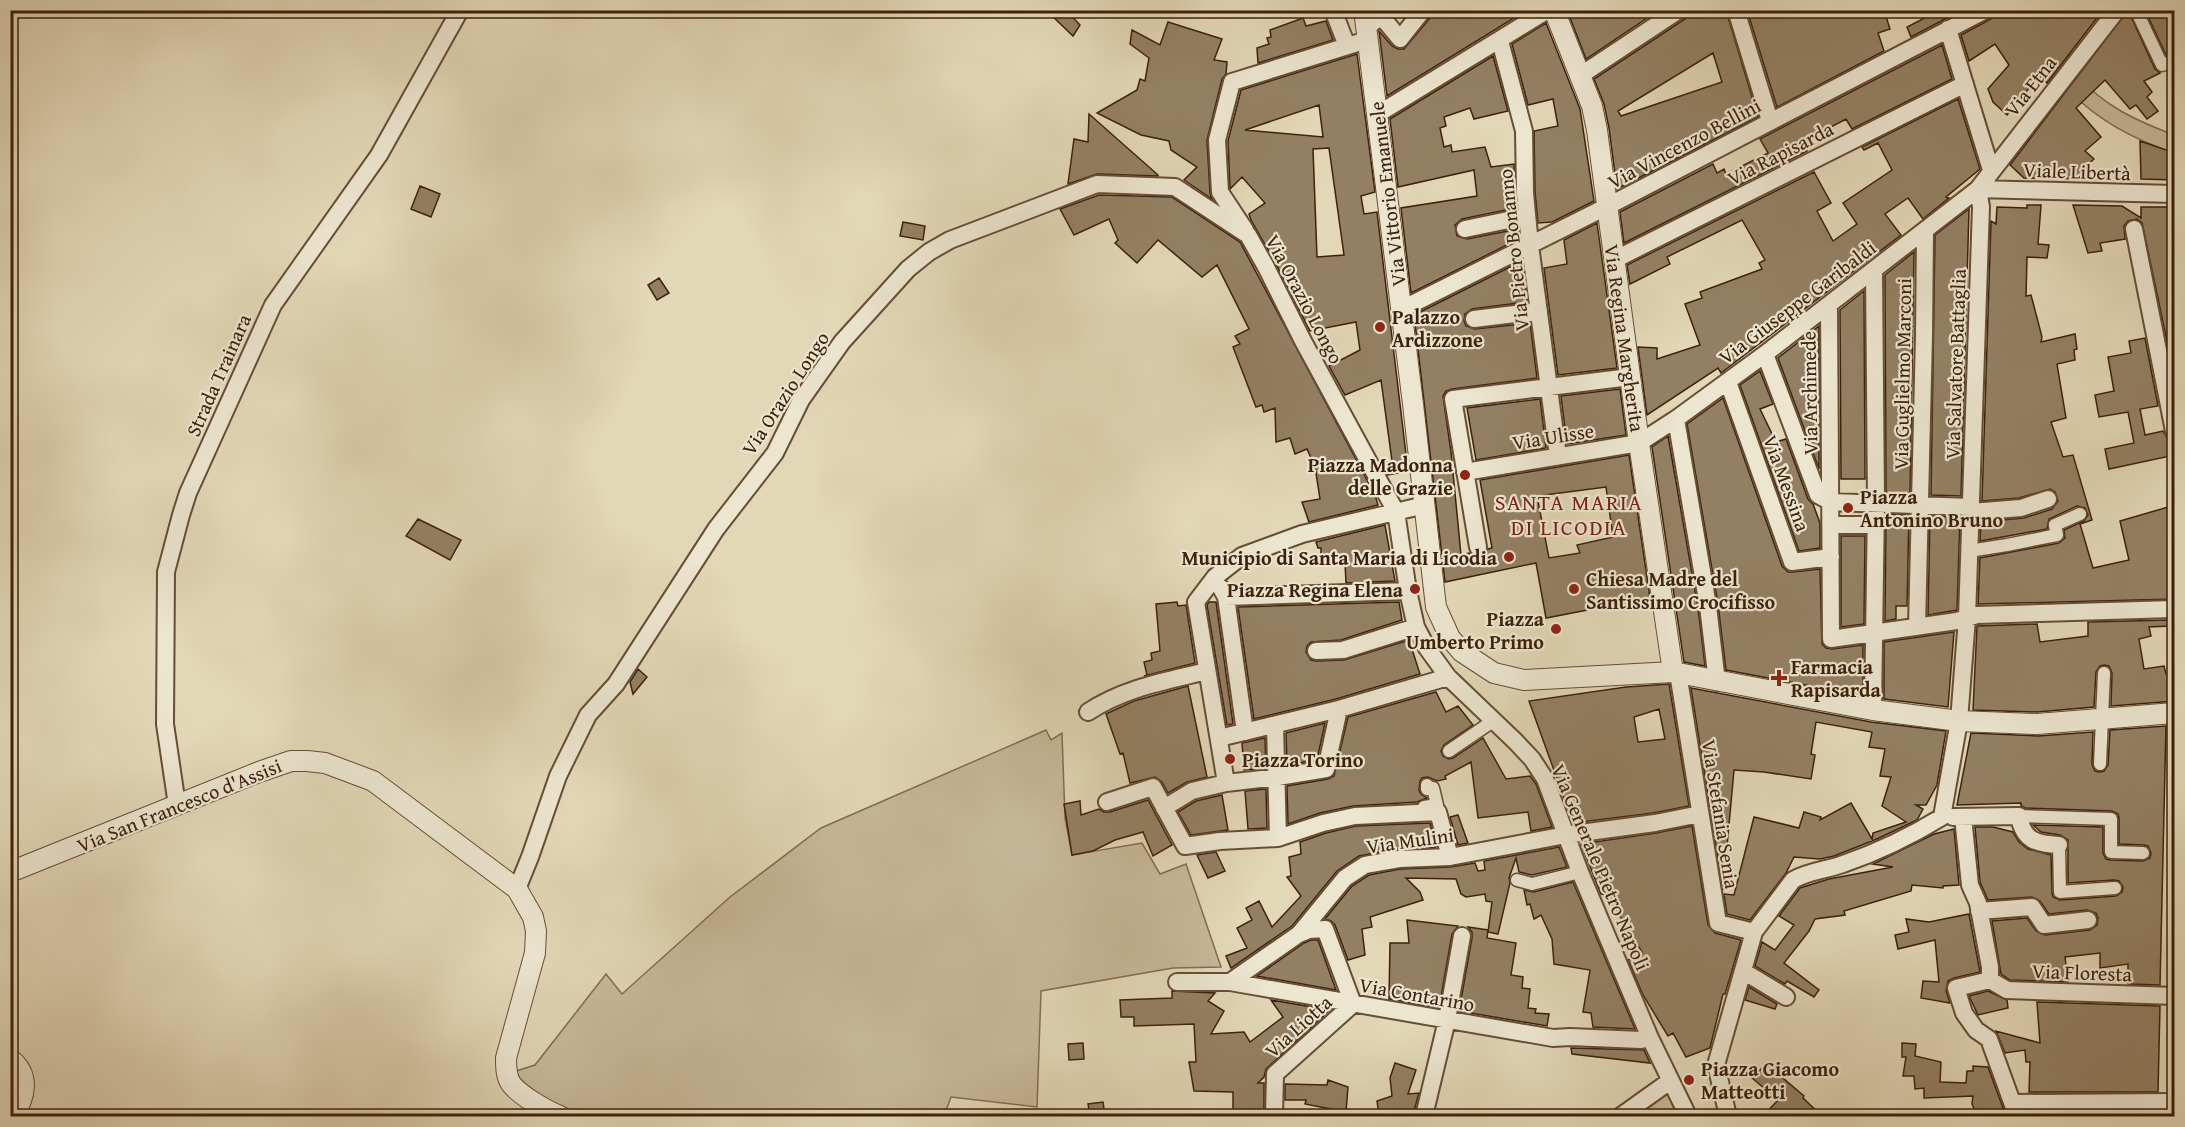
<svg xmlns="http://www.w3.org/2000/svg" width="2185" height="1127" font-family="'Gentium Book Plus',serif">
<rect width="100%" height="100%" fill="#e2d7b7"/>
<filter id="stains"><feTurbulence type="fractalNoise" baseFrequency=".00333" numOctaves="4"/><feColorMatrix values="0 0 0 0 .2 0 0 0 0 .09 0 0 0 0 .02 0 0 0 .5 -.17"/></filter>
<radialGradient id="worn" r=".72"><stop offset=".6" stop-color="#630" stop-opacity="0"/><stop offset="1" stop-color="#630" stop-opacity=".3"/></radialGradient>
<path fill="#c6b89a" stroke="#826c52" stroke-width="1.5" d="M2077,76C2106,107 2135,120 2174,135V153C2133,139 2099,121 2068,90Z
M1046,730L1051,740L1062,733L1065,818L1072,855L1142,843L1160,874L1186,864L1221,967L1173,968L1041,991L1037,1107L951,1097L944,1116H587C565,1108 524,1094 516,1071L535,1065L606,974L622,994L730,897L821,828Z
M1667,1091L1678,1116H1634Z"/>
<path fill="#938064" stroke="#3d210a" stroke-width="1.5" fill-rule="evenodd" d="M1046,10H1066L1080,25L1073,36Z
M1433,10H1527L1387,96L1379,31L1392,46L1398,49H1404L1431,17Z
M1567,10H1659L1586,59Z
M1689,10H1726L1758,117L1617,189L1609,128L1604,104L1594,79L1685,19ZM1713,53L1722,82L1621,116L1618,111Z
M1747,10H1799L1800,16L1817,10H1878L1879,15L1885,13L1890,29L1878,33L1884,51L1777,107Z
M1940,10H1962L1911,37L1907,27Z
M1996,10H2103L2047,83L2041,77L2030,87L2007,115L1993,102L1988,89L2009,65L1995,44L1969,61L1961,35L1991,19Z
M2128,10L2155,69L2160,73L2144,81L2152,92L2147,97L2158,111L2147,119L2136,105L2130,109L2105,80L2076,108L2101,137L2085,151L2094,159L2080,171L2090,179L2024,178L2010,165Z
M2145,10H2175V53L2166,55Z
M1303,18L1306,26L1326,21L1333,40L1258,63L1257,48L1269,44L1267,38L1271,37L1270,30Z
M1168,22L1222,39L1214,60L1227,62L1226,74L1222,79L1207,140L1210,193L1212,199L1184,180L1197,167L1171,150L1169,141L1141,135L1097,113L1137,90L1140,79L1145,81L1149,58L1130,44L1132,30L1160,45Z
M1546,23L1580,109L1594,201L1552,222L1538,223L1535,192L1534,131L1558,126L1553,99L1528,105L1512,44Z
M1942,45L1952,79L1852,129L1846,119L1829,128L1828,126L1801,140L1807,151L1624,243L1620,212L1713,164L1717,173L1724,169L1726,174L1768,153L1760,139Z
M1357,54L1375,192L1361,196L1364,214L1377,212L1408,471L1388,475L1382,464L1392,461L1381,380L1345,395L1329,366L1360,350L1356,322L1310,331L1275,262L1251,220L1249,214L1265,203L1242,177L1230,189L1228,141L1241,90ZM1319,105L1323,137L1245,130ZM1329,148L1344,255L1317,257L1313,149Z
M1493,56L1508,111L1474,119L1470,108L1444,117L1446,126L1440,128L1444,147L1451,145L1452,152L1485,147L1491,167L1514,164L1516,208L1462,219L1455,225L1457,236L1467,239L1518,229L1519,239L1411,293L1401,208L1477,196L1474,170L1398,187L1390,119Z
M1958,99L1980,169L1946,197L1949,198L1923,219L1908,198L1885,214L1901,235L1721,373L1718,368L1647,415L1638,347L1657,348V359L1700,345L1685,304L1702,298L1700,292L1762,269L1759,263L1765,260L1742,220L1667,257L1670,264L1630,284L1627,265L1814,172L1831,203L1817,211L1833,241L1857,224L1843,203L1892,170L1878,143L1864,150L1862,147Z
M1089,114L1158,175V176L1097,174L1068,184L1074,139L1088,142Z
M2140,141L2175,153V180L2141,179Z
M420,186L440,194L431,217L411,209Z
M1099,195L1172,197L1240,242L1375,495L1378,505L1309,522L1302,502L1320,499L1315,467L1307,449L1295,454L1290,438L1276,442L1275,408L1264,412L1262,405L1256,407L1233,347L1240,344L1235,336L1249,329L1217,265L1202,277L1158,240L1137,263L1115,243L1118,240L1109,219L1074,235L1060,209Z
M2027,205H2041L2038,244L2049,245L2047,258L2027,257L2026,296L2031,295L2042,337L2041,342L2075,334L2077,349L2074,350L2075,360L2057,364L2066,418L2051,422L2063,457L2073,455L2092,520L2080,524L2093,568L2129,560L2120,521L2175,505V599L1978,604L1980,558L2059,543L2065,538L2064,530L2084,521L2088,515L2085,508L2077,506L2049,519L2047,529L1980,541L1981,522L2024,518L2052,509L2058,501L2055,492L2050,489L2019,498L1982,501L1991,221L1996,224L1997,207L2027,208Z
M2073,205L2122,206L2141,218V207H2175V379L2142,223L2137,219L2128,221L2124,226L2125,239L2100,243L2102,251L2088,253Z
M1969,209L1961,496L1931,495L1935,235Z
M903,222L925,226L923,240L900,236Z
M1597,223L1617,368L1558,375L1544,268L1567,264L1564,240Z
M1914,252L1910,494L1886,493L1885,275Z
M1522,261L1527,302L1472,309L1465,314L1464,321L1466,326L1475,329L1530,323L1537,378L1452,389L1446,391L1443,396L1451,452L1461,555L1469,553L1474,557H1480L1485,555L1488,549L1492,548L1480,480L1629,455L1650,598L1546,618L1536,563L1445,582L1414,315ZM1606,487L1613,537L1577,545L1580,553L1549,558L1537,496Z
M659,278L669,293L657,300L648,285Z
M1864,291L1865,479H1841L1840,310Z
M1819,326V469L1778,358Z
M2145,338L2158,406L2140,409L2145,435L2163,431L2167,438L2175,441V455L2109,469L2105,449L2134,443L2128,412L2099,417L2095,395L2114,391L2108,357L2131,353L2129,341Z
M1760,371L1773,404L1760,409L1776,442L1786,439L1808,499L1813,504L1820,523V548L1799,551L1740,385Z
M1620,389L1626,435L1567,444L1561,396Z
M1723,398L1782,566L1788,572H1793L1820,569L1822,644L1826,648L1832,649L1863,645V696L1726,670L1718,604L1687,424Z
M1540,399L1546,448L1476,460L1467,408Z
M1668,436L1698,608L1705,666L1684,662L1652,447Z
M1886,514L1909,515L1907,606H1896V619L1885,621Z
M1930,516L1960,517L1957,610L1928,615Z
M418,519L461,540L450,560L406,536Z
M1385,525L1395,581L1346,583L1345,563L1321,566V548H1318L1316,542Z
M1841,536H1865L1864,624L1841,627Z
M1177,602L1178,606L1186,605L1195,663L1144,676L1147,675L1144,662L1152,660L1151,653L1160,651L1156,604Z
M1209,602H1216L1233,724L1227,725L1207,605Z
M1399,602L1402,620L1341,640L1311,642L1307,646L1306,652L1311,660L1316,661L1344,660L1409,640L1420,674L1336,699L1254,719L1238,607Z
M2170,620V626L2149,627L2151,636L2139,639L2144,669L2164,666L2166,674L2175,673V701L2111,706L2112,673L2109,666L2104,665L2100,666L2096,672L2094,707L2037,712L1973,710L1977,626L2037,624L2040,642L2088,636V622Z
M1954,632L1948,707L1884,699V642Z
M638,669L647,677L633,694L630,682Z
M1669,684L1689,806L1653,813L1573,823L1529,701L1626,687ZM1659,709L1665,739L1638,742L1634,717Z
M1188,686L1207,777L1187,782L1168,793L1162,782L1155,777L1130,783L1123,753L1120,754L1106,714L1134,701Z
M1691,688L1871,722L1946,731L1937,785L1926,805H1916L1923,809L1917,820L1877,839L1834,856L1820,859L1794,857L1786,873L1750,920L1727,914L1724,894L1734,895L1754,817L1799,828L1804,812L1821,817L1820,820L1851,803L1872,839L1873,833L1906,822L1882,806L1891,777L1880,776L1885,749L1869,747L1872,732L1816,722L1811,754L1815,755L1811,779L1764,772L1734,770L1723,890Z
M1436,692L1446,712L1458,706L1473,725L1444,745L1441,751L1443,756L1449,759L1453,758L1483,738L1506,779L1530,776L1536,784L1552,827L1531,831L1528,812L1478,818L1471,762L1445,776L1446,779L1437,781L1428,777L1422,778L1420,781L1419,790L1421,794L1427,798L1417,802L1353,806L1320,813L1288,824L1287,786L1328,779L1334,776L1348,717Z
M1325,723L1317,760L1287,765L1286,733Z
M2166,726L2160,985L2128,984V964L2100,968V953L2065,957L2068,982L2010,980L2001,974L1992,921L2027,918L2036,931L2045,935L2090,930L2097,925L2098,918L2096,913L2087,910L2049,914L2040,901L2032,897L1988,900L1980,882L1975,827H1993L2013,832L2019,842L2028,849L2051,855L2052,893L2053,897L2060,900L2116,896L2122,892L2123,887L2119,881L2114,880L2068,883V840L2060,835L2041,832L2033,825L2103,827V853L2106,859L2110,860L2143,861L2150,858L2151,853L2148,846L2144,845L2119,844V818L2118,814L2112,811L2025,808L2021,806V803L1957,805L1971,733L2038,736L2093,732L2092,764L2095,771L2100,772L2104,771L2108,765L2110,730Z
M1265,738L1266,768L1244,770L1242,743Z
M1266,789L1267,828L1248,829L1245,791Z
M1222,795L1228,830L1191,835L1178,812L1196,801Z
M1148,800L1172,845L1153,856L1143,832L1115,840L1093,851L1072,855L1064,804L1080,801L1081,815L1099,809L1104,812H1110Z
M1458,815L1468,843L1458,845L1450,817Z
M1430,823L1436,847L1397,849L1359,856L1337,871L1292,926L1231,968L1226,956L1247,948L1237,928L1252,920L1246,908L1259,901L1272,927L1301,896L1287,877L1291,876L1289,857L1301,854L1300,842L1326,833L1356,826Z
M1692,826L1708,925L1715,933L1741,940L1725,994H1723L1710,1048L1686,1057L1673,1033L1668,1036L1643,995L1628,960L1642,952L1607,895L1601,894L1581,844L1656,833Z
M1954,829L1959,885L1943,886V888L1912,885L1911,891L1844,911L1845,915L1815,919L1809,931L1784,963L1819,990L1814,997L1787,981L1785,984L1755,966L1762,942L1775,950L1794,925L1779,916L1800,888L1829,879L1893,867L1873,864L1934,834Z
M1559,847L1567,867L1532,875L1519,872L1516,858L1509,878L1510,883L1498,934L1488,932L1492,902L1486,901L1485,894L1466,897L1461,894L1456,879L1406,878L1420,892L1423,900L1370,917L1372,927L1362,929L1365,955L1348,960L1335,925L1331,921L1325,919L1352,886L1369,875L1400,869L1450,867L1475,863L1478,871L1485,870L1484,861Z
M1216,852L1225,871L1208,878L1197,855Z
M1573,882L1635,1029L1593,1027L1591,1013L1583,1012L1590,970L1554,964L1552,939L1541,915L1534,919L1530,904L1527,905L1524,890L1534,892Z
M1969,914L1980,972L1954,978L1948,981L1946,991L1950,1003L1921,998L1923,981L1939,982L1935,940L1898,949L1895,935L1909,932L1906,919L1929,922Z
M1407,920L1458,926L1452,934L1439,1008L1389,999L1390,943H1409Z
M1468,927L1488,930L1487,938L1516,943L1511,975L1523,977L1522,988L1530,989L1528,1008L1536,1009L1535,1013L1549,1014L1547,1026L1459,1011L1472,938V932Z
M1311,940H1318L1336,990L1257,976L1304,943Z
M1749,987L1777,1004L1775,1009L1745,1000Z
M1172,991L1215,993L1208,1001L1224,1011L1211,1034L1244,1032L1250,1042L1283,1017L1271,1000L1330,1010L1266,1069L1264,1077L1258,1083H1264V1110L1233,1114V1092L1194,1091L1189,1062H1196L1194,1024L1134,1026V1017H1121L1120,1000L1172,998Z
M1988,991L2007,1000L2008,1008L1978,1015L1969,996Z
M2037,1002L2160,1006L2158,1092H2029L2030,1062H2026L2025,1050L2005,1053L1996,1031L2040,1043Z
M1083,1043L1084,1059L1069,1060L1068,1044Z
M1902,1043L1916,1044L1915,1056L1941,1062L1940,1082L1966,1083L1967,1071H1973V1066L1988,1067L2006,1116H1977L1972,1104L1973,1096L1924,1098V1088L1915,1089L1914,1076H1903L1906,1057H1902Z
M1571,1048L1644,1050L1650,1063L1572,1054Z
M1395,1063L1416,1070L1408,1094L1419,1093L1414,1111L1402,1112L1401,1116H1396L1395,1111L1379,1115L1377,1101L1392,1096L1390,1078Z
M1766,1064L1804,1096L1803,1098L1822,1116H1763L1778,1100L1752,1078Z
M1328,1080L1348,1087L1346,1112L1305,1104L1306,1100H1285V1084L1327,1085Z
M1103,1102L1105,1116H1090L1088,1104Z
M2029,1113H2157V1116H2029Z"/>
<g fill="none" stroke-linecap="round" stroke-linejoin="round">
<defs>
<path id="pedestrian" d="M2136,10L2162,65L2174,61
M1969,551L2007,545L2057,535L2055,525L2080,514
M1449,751L1493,721
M2100,764L2104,673
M1424,807L1437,805L1433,788L1427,789V785
M2019,816L2111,819V852L2143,853
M2059,845L2060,892L2115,888
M1517,880L1532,884L1580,872"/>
<path id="minor" d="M1333,10L1347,46
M1736,10L1770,121
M1366,28L1381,16L1400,39L1423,10
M1948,29L1991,170
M1500,41L1524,131L1525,193L1530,245L1558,456
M1581,75L1679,10
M1378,114L1548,10
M1978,189L2174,194
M1465,229L1527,216
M2134,229L2174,431
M1245,230L1220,192L1217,140L1232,82L1367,40
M1614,260L1965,84
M1829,305L1831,639L1957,621L1977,615L2174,609
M1400,310L1608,206L1986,10
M1474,319L1539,311
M1765,354L1818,495L1831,502L1971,507
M1728,382L1792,562L1831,557
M1676,419L1708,606L1717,682
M1465,472L1639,443L1676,419L1765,354L1978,189L2117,10
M1971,512L2021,508L2048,499
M1831,525H1875
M1478,547L1453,399L1630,377
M1221,588L1226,597L1245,732
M1226,597L1408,591
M1917,627L1924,335L1925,231
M1316,651L1343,650L1416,627
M1678,673L1718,923L1754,932
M1873,710L1876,504L1874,270
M1088,712C1124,688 1166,681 1207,671
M1275,725L1278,838
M1219,738L1339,709L1448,677
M1226,783L1196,602L1215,577L1242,556L1302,534L1425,505
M1107,802L1153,787L1185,846L1220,841L1278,838L1323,823L1355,816L1438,812L1450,857
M177,805L165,724L166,572L181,515L188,493L273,305L379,155L460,10
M1164,808L1192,791L1226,783L1278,777L1326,769L1339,709
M1953,817L2019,816C2023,841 2037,844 2059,845
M1963,817L1970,885L1978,903L1990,967V980L1956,988L1964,1013L1976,1030L1989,1039L2017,1116
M517,889L530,857L558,776L588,715L616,684L716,529L775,453L801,400L842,342L908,269L929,252L950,240L1097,184L1175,187L1248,235L1266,267L1303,341L1396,512L1408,591L1416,627L1427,648L1448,677L1515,741L1532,759L1545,779L1580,872L1650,1038L1688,1116
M1979,911L2032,907L2044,925L2088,920
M1743,971L1786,997
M1990,980L2007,990L2174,996
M1177,982H1230L1553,1038L1570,1037L1641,1040L1650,1038
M1230,982L1299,934L1345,878L1365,865L1399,859L1450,857L1566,835L1655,823L1700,814
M2013,1103L2174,1102
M1274,1116L1275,1074L1353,1004L1325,929L1309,930L1299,934
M1424,1116L1447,1020L1462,936
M1621,1116L1670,1081
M1728,1116L1716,1065L1754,932L1793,880C1808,871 1827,870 1843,864C1878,852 1911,836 1942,817L1959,721L1967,618L1981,207L1978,189"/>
<path id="tertiary" d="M1364,10L1413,404L1436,607L1450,638L1462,652L1494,673L1524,680L1673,672L1873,710L1959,721L2037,724L2174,713
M1554,10L1592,106L1597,130L1639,443L1673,672
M10,872L259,772L291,761H307L325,763L373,781L517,889L533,917L536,931L535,953L506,1058C506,1067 506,1078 512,1085C521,1096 547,1111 560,1116
M10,1059C31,1075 25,1098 13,1116"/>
</defs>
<use href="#pedestrian" stroke="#664e35" stroke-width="15"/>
<use href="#minor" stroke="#664e35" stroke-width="20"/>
<use href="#tertiary" stroke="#664e35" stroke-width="22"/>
<use href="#pedestrian" stroke="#ece5d0" stroke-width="12"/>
<use href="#minor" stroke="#ece5d0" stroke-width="16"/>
<use href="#tertiary" stroke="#ece5d0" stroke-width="20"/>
</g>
<g fill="#8f2418" stroke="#ece5d0" stroke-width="2">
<circle cx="1380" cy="327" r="6"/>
<circle cx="1465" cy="475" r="6"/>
<circle cx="1848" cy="508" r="6"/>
<circle cx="1509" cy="557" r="6"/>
<circle cx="1415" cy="589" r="6"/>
<circle cx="1574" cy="589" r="6"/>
<circle cx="1556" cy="629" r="6"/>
<path d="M1776 669h6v6h6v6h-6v6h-6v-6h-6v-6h6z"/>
<circle cx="1230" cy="759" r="6"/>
<circle cx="1689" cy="1080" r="6"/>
</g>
<g text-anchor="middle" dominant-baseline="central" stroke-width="4.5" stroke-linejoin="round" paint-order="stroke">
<g font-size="20" fill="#3d210a" stroke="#ece5d0">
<text transform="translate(2030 86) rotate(-52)">Via Etna</text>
<text transform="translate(1684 143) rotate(-28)">Via Vincenzo Bellini</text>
<text transform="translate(1780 153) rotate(-27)">Via Rapisarda</text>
<text transform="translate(2077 171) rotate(2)">Viale Libertà</text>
<text transform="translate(1387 194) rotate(-97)">Via Vittorio Emanuele</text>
<text transform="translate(1513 250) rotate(-96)">Via Pietro Bonanno</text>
<text transform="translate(1305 299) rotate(62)">Via Orazio Longo</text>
<text transform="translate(1797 302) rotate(-37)">Via Giuseppe Garibaldi</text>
<text transform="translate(1625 338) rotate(82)">Via Regina Margherita</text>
<text transform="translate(1955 364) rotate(-88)">Via Salvatore Battaglia</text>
<text transform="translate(1902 374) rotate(-89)">Via Guglielmo Marconi</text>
<text transform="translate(218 375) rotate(-66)">Strada Trainara</text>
<text transform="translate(785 393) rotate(-57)">Via Orazio Longo</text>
<text transform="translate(1809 393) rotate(-91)">Via Archimede</text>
<text transform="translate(1553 436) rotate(-9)">Via Ulisse</text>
<text transform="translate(1787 483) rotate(70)">Via Messina</text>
<text transform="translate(179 805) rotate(-22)">Via San Francesco d'Assisi</text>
<text transform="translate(1721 814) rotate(81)">Via Stefania Senia</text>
<text transform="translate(1410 840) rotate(-8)">Via Mulini</text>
<text transform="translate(1601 867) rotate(67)">Via Generale Pietro Napoli</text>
<text transform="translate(2082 972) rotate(2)">Via Floresta</text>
<text transform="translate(1417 994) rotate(10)">Via Contarino</text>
<text transform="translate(1298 1026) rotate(-42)">Via Liotta</text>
</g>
<g font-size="20" font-weight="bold" fill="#3d210a" stroke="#ece5d0" text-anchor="start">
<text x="1392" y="316">Palazzo<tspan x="1392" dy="23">Ardizzone</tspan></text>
<text x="1453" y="464" text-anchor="end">Piazza Madonna<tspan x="1453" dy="23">delle Grazie</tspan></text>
<text x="1860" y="496">Piazza<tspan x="1860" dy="23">Antonino Bruno</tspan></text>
<text x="1497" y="557" text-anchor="end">Municipio di Santa Maria di Licodia</text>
<text x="1586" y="578">Chiesa Madre del<tspan x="1586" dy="23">Santissimo Crocifisso</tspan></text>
<text x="1403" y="589" text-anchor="end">Piazza Regina Elena</text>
<text x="1544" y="618" text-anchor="end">Piazza<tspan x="1544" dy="23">Umberto Primo</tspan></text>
<text x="1791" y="666">Farmacia<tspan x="1791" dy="23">Rapisarda</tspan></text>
<text x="1242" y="759">Piazza Torino</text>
<text x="1701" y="1068">Piazza Giacomo<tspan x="1701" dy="23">Matteotti</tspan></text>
</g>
<g font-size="22" letter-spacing="1.5" fill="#7a1f14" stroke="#ece5d0">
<text x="1569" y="502">SANTA MARIA<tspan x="1569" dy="25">DI LICODIA</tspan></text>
</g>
</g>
<rect width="2185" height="1127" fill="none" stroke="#e2d7b7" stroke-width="36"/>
<rect x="12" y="12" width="2161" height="1103" fill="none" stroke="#3d210a" stroke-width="3"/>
<rect x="18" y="18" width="2149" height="1091" fill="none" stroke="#3d210a" stroke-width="1.5"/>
<rect width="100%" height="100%" filter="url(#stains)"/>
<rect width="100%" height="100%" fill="url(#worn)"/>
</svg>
